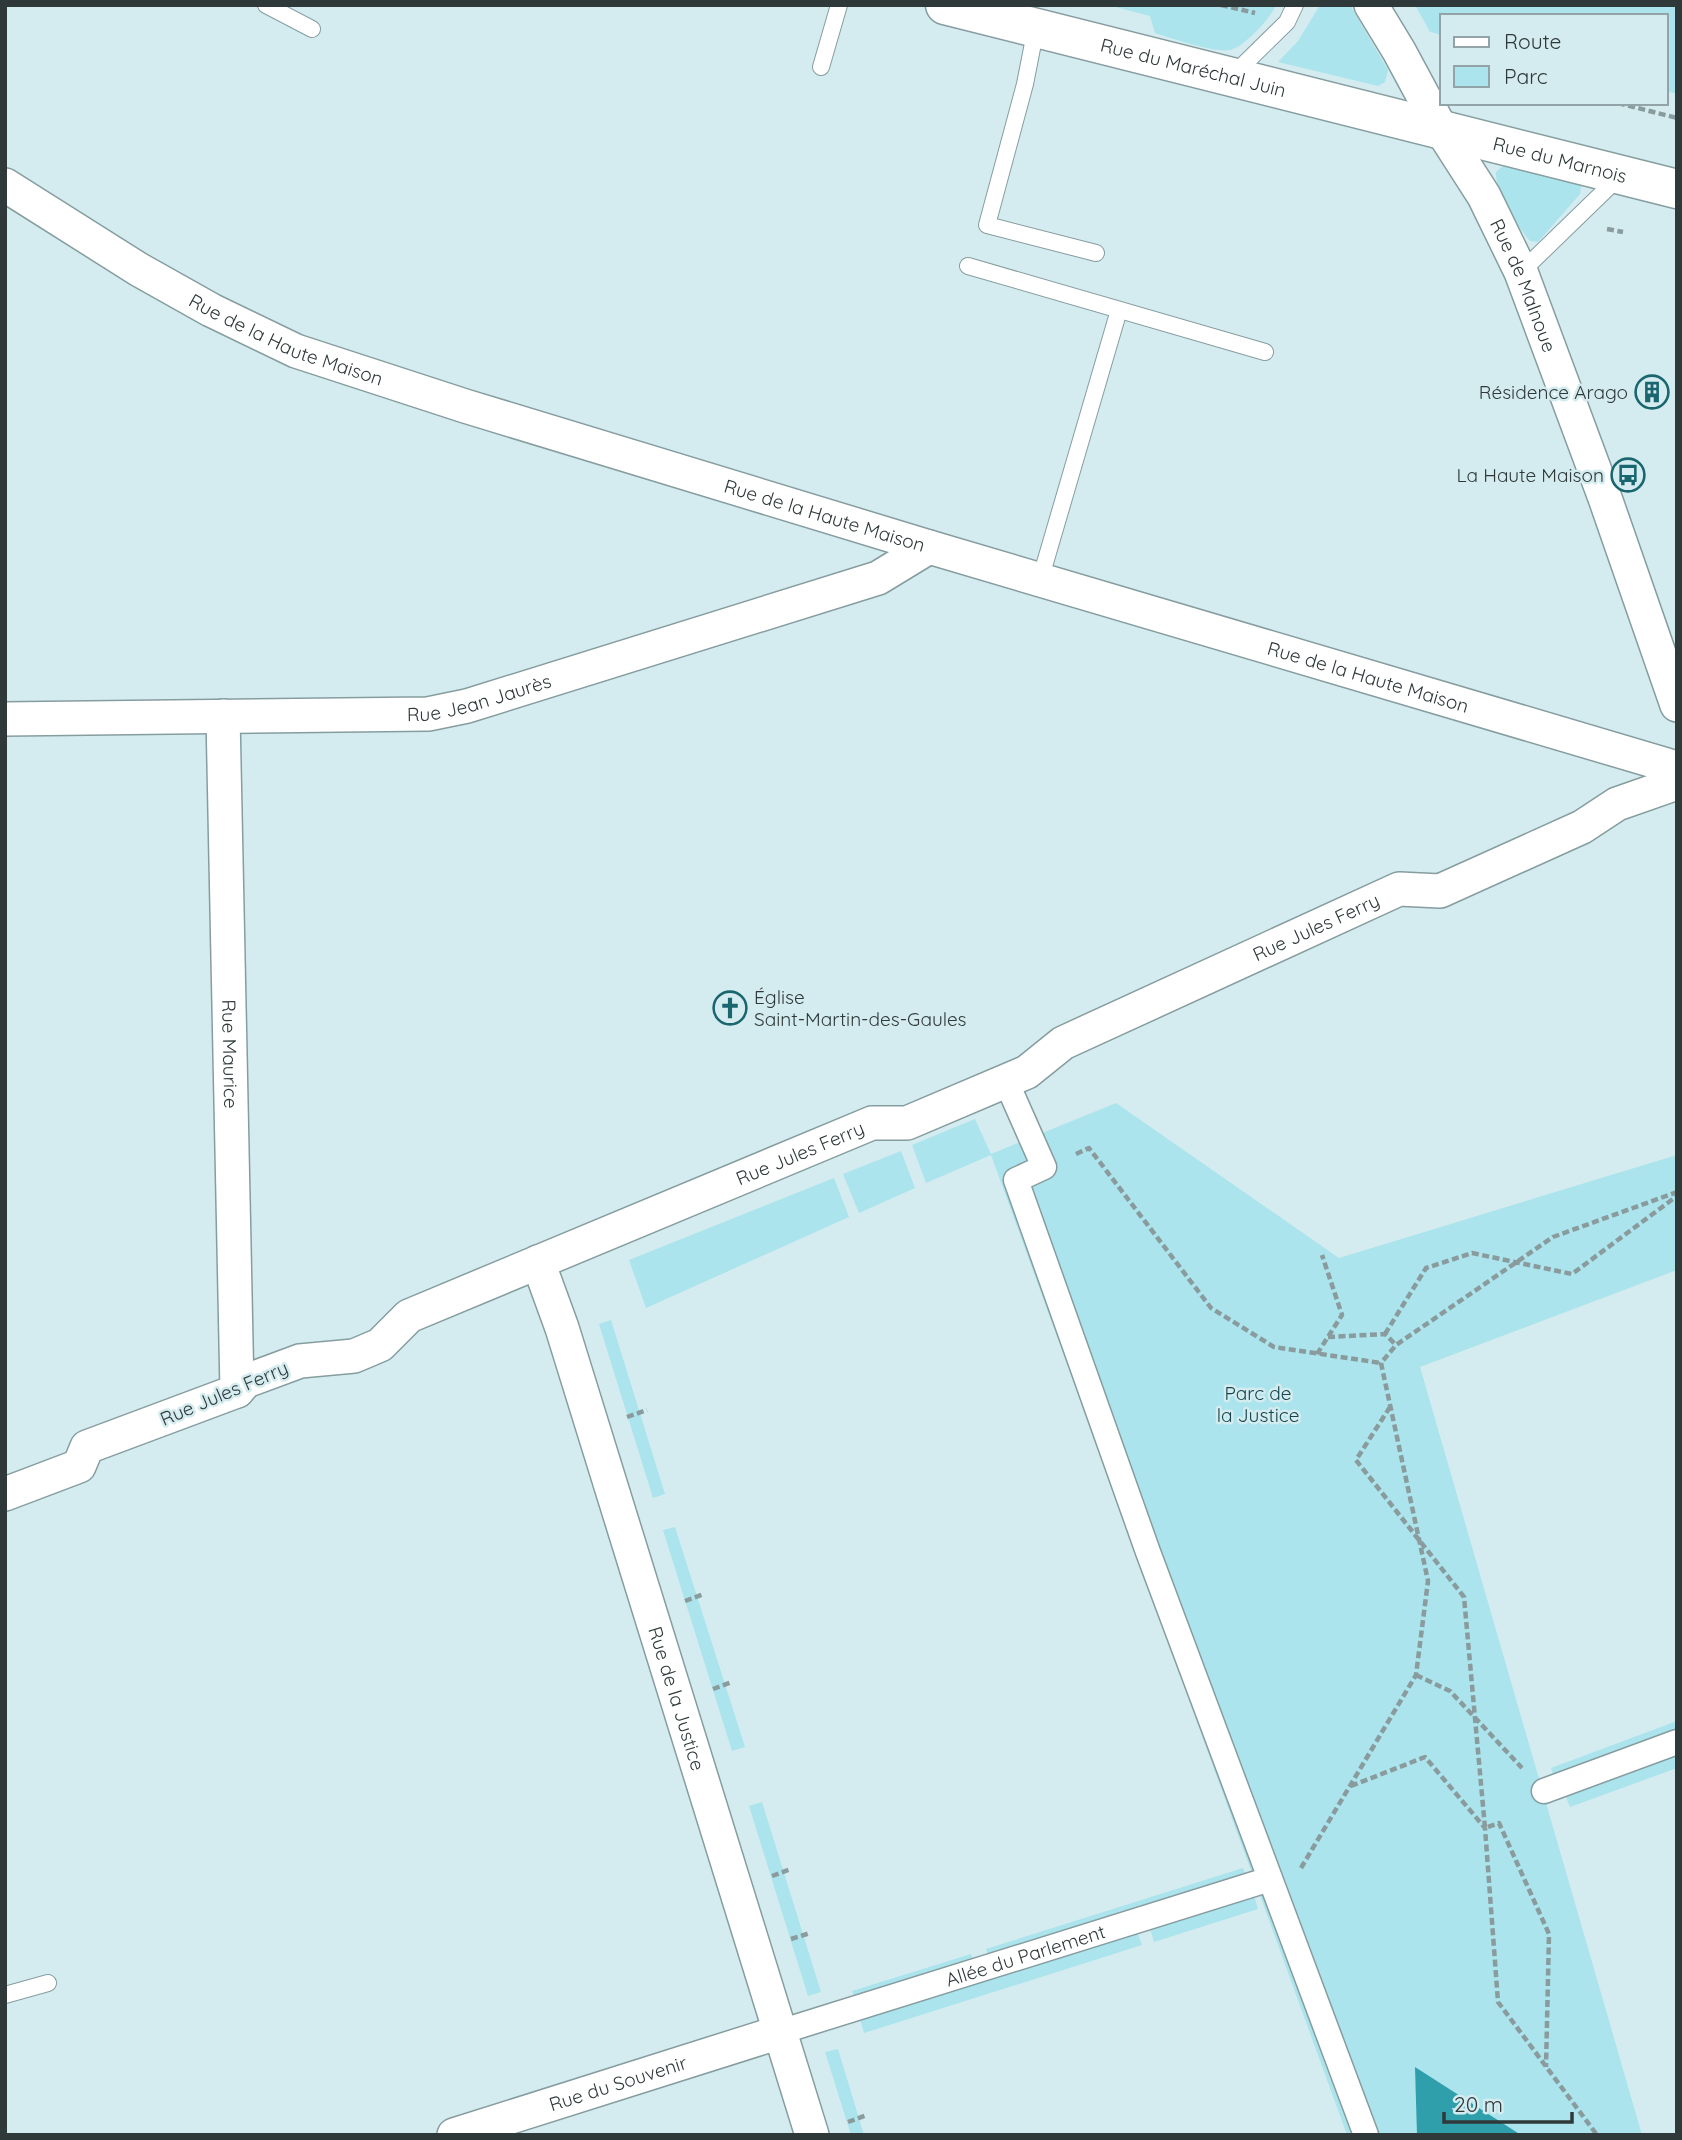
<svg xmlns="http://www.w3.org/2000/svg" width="1682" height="2140" font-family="Quicksand,sans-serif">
<rect width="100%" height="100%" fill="#d4ecef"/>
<path fill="#abe4ec" d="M1108,5H1276C1270,19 1244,47 1230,50C1214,53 1171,38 1155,33L1150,16Z
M1320,5H1350L1388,70L1385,82L1378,86L1278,62L1298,41Z
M1415,5H1677V94L1666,91V16H1442V35L1430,32Z
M1503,166H1515L1581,186L1580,194L1538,242L1530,241C1517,226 1495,192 1496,172Z
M1116,1103L1339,1258L1677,1155V1270L1420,1367L1642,2135H1347L991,1155L926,1183L912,1145L975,1119L991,1154Z
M901,1151L915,1188L859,1213L843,1174Z
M834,1178L849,1217L646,1308L629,1260Z
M611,1320L665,1494L653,1498L599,1324Z
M675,1527L745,1747L732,1751L663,1530Z
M1677,1721V1734L1555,1780L1551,1768Z
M1677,1751V1768L1570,1807L1564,1792Z
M762,1802L821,1992L808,1996L749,1806Z
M1243,1868L1247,1878L989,1958L986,1949Z
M1253,1892L1258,1909L1154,1942L1149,1925Z
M1136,1928L1142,1945L864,2033L859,2016Z
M971,1954L974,1963L855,2000L852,1991Z
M838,2049L864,2135H851L825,2052Z"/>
<path fill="#309fac" d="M1415,2067L1521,2135H1417Z"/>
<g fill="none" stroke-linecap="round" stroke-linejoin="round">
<defs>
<path id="service" d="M266,5L312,29
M1036,28L1025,84L987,225L1096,253
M821,67L839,5
M1232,76L1287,22L1295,5
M968,266L1265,352
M1521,272L1620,176
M1040,580L1119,310
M5,1995L48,1983"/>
<g id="pedestrian">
<path d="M1006,1081L1044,1167L1016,1180L1148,1552L1366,2135"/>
<path d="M1544,1791L1677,1742"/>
<path id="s1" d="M780,2032L1270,1879"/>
</g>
<g id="minor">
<path id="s2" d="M1371,5L1399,51L1441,129L1484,196L1521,272L1605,498L1677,705"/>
<path id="s3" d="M5,185L138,269L211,310L296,351L465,406L929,547L1677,768"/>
<path id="s4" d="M223,716L237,1391"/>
<path id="s5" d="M5,719L428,714L467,706L878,578L929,547"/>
<path id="s6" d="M538,1262L562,1328L812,2135"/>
<path id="s7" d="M5,1494L79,1466L87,1447L237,1391L246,1381L300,1361L354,1356L380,1345L409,1316L872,1123H907L1027,1072L1063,1043L1399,889L1440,891L1582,827L1617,804L1677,783"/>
<path id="s8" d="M454,2135L780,2032"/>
</g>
<g id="tertiary">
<path id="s9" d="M945,5L1677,189"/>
</g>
</defs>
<use href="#service" stroke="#869da0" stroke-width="18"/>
<use href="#pedestrian" stroke="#869da0" stroke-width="27"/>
<use href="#minor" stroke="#869da0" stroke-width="36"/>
<use href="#tertiary" stroke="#869da0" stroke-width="41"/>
<path stroke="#899b9d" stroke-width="4.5" stroke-dasharray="7 3.5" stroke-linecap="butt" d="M1221,5L1255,13
M1618,103L1677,118
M1607,229L1623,232
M1076,1154L1089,1148L1211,1308L1274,1347L1381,1363
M1385,1334L1426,1268L1472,1253L1572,1274L1677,1196
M1328,1337L1385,1334L1396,1345
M1317,1354L1342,1315L1322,1255
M1390,1407L1356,1460L1464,1597L1485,1828L1499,1823L1549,1934L1546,2067
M627,1417L647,1410
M685,1601L704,1594
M1416,1675L1450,1691L1522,1768
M713,1689L732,1682
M1351,1786L1425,1757L1485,1828L1498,2002L1597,2135
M1301,1868L1416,1675L1428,1581L1381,1363L1396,1345L1553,1237L1677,1192
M772,1876L791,1869
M791,1939L810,1933
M848,2122L867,2115"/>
<use href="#service" stroke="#fff" stroke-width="16"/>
<use href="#pedestrian" stroke="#fff" stroke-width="24"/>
<use href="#minor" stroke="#fff" stroke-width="33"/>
<use href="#tertiary" stroke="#fff" stroke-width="38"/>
</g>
<defs>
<symbol id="building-ring" viewBox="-11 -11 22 22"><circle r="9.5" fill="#d4ecef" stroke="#1a666f" stroke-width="1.5"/><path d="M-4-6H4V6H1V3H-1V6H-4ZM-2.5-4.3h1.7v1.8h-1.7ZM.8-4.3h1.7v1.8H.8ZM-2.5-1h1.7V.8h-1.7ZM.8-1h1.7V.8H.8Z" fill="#1a666f"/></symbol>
<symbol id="bus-ring" viewBox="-11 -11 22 22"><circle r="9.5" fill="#d4ecef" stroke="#1a666f" stroke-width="1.5"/><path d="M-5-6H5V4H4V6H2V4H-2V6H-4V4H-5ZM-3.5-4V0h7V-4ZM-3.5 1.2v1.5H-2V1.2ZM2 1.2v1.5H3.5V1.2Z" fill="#1a666f"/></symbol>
<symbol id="church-ring" viewBox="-11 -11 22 22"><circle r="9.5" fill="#d4ecef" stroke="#1a666f" stroke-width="1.5"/><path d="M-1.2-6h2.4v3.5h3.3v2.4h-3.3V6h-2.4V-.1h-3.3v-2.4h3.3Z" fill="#1a666f"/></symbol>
</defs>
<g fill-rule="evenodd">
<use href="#building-ring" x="1633" y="373" width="38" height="38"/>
<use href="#bus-ring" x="1609" y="456" width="38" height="38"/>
<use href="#church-ring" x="711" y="989" width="38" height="38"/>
</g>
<g text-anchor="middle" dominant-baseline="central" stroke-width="5" stroke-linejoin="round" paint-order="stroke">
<g font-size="19" fill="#2f393a" stroke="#d4ecef">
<text stroke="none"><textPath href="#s9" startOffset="256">Rue du Maréchal Juin</textPath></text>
<text stroke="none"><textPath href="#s9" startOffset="634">Rue du Marnois</textPath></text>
<text stroke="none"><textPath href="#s2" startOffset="320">Rue de Malnoue</textPath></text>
<text stroke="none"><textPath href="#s3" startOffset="322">Rue de la Haute Maison</textPath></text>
<text stroke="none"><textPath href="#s3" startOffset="889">Rue de la Haute Maison</textPath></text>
<text stroke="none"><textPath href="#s3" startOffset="1456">Rue de la Haute Maison</textPath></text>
<text stroke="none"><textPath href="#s5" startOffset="476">Rue Jean Jaurès</textPath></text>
<text stroke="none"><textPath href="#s7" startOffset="1446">Rue Jules Ferry</textPath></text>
<text stroke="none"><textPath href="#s4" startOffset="338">Rue Maurice</textPath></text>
<text stroke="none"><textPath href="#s7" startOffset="878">Rue Jules Ferry</textPath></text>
<text transform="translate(224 1393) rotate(-23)">Rue Jules Ferry</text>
<text stroke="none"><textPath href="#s6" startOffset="458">Rue de la Justice</textPath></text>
<text stroke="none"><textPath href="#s1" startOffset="257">Allée du Parlement</textPath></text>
<text stroke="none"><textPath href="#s8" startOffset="172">Rue du Souvenir</textPath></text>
</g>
<g font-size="19" fill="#2f393a" stroke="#d4ecef" text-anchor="end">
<text x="1628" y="392">Résidence Arago</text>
<text x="1604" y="475">La Haute Maison</text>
<text x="754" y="997" text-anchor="start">Église<tspan x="754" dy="22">Saint-Martin-des-Gaules</tspan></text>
</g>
<g font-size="19" fill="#15454b" stroke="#d4ecef">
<text x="1258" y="1393">Parc de<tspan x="1258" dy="22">la Justice</tspan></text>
</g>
</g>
<rect width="1682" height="2140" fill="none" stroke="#2f393a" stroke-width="14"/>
<rect x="1440" y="14" width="228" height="91" fill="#d4ecef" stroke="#92a4a7" stroke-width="2"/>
<rect x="1454" y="37" width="35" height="10" fill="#ffffff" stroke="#92a4a7" stroke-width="2"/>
<text x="1504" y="49" font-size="21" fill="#2f393a">Route</text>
<rect x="1454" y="66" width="35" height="21" fill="#abe4ec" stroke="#92a4a7" stroke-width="2"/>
<text x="1504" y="84" font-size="21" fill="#2f393a">Parc</text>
<path d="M1444 2112v10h128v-10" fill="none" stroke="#2f393a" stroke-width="3.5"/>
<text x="1454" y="2112" font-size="21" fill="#2f393a" stroke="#d4ecef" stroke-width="5" paint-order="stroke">20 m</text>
</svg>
